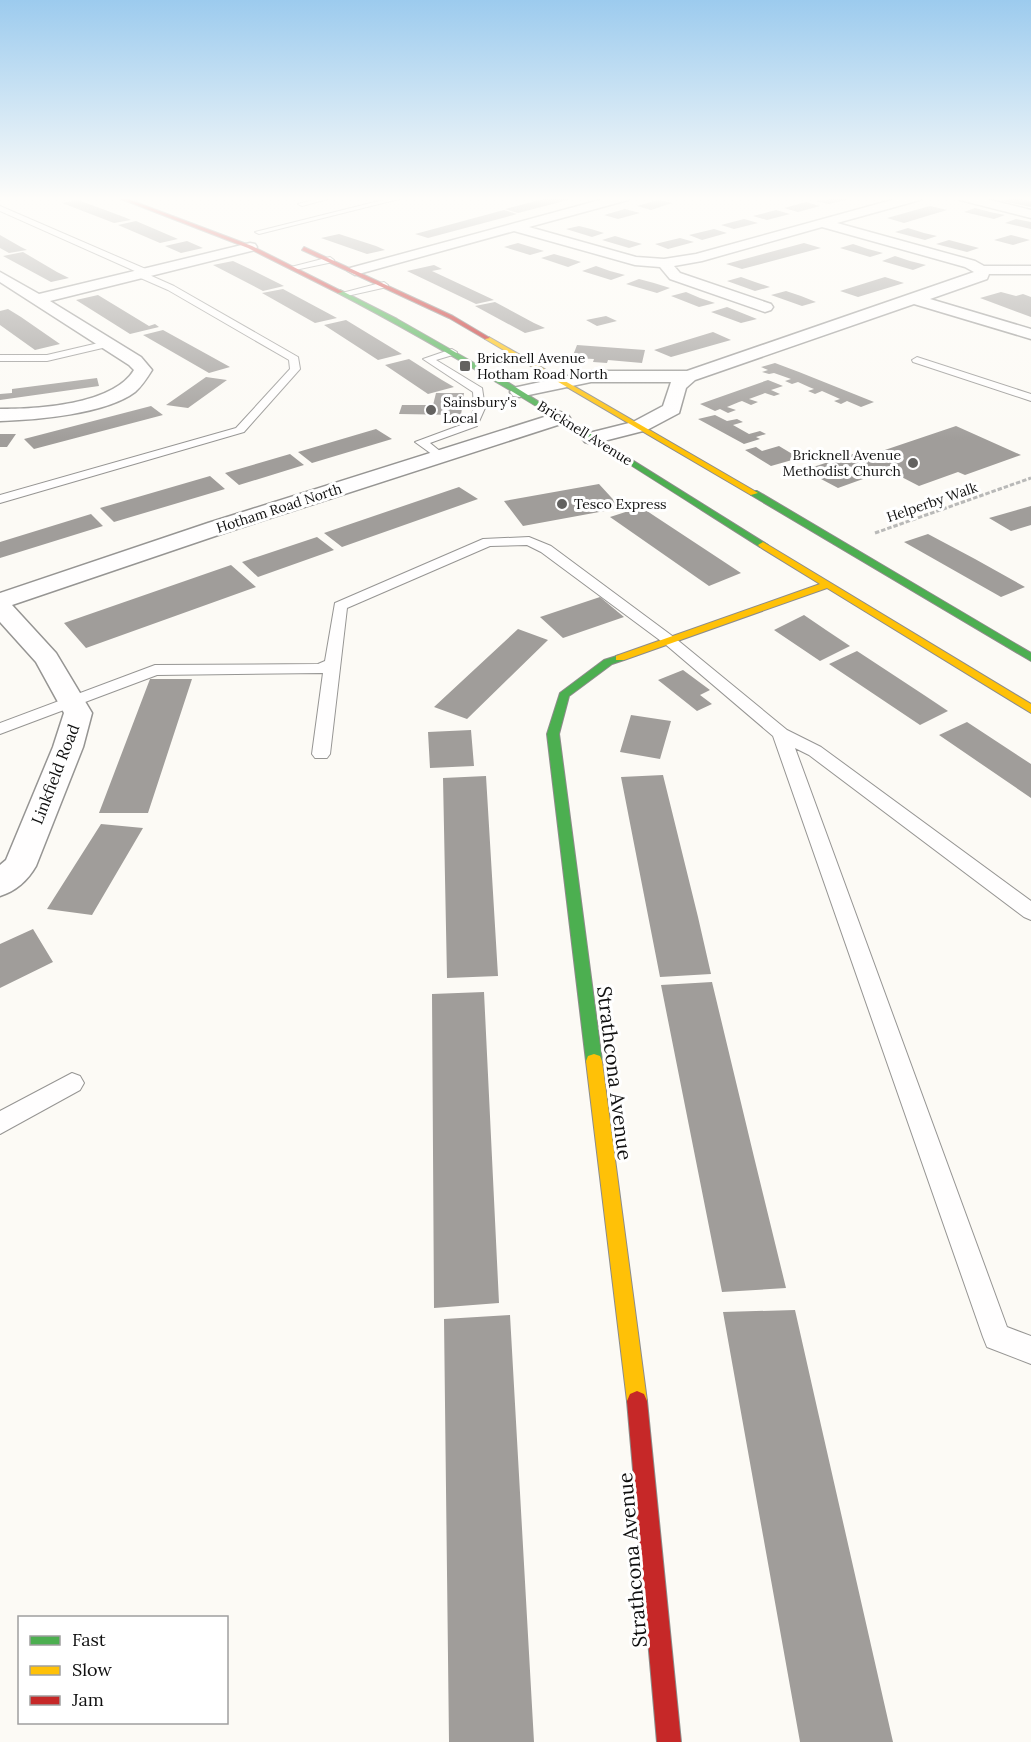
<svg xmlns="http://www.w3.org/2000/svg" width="1031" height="1742" font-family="Lora,serif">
<rect width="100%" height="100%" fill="#fcfaf5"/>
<path fill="#a09d9a" d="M551,197L576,198L518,213L505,209Z
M843,197L850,199L829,204L815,201Z
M1013,197L1031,201V207L1002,201Z
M78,200L124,217L131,220L114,223L62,203Z
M658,200L672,203L651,210L637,206Z
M806,202L820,206L798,212L784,208Z
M930,206L947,210L904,223L887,218Z
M975,208L990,212L1005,215L994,219L964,212Z
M625,209L640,213L618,219L604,215Z
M504,210L517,214L428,238L415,234Z
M776,210L790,214L767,220L753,216Z
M744,219L758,223L734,229L721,225Z
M1016,219L1031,222V229L1005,223Z
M136,221L178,239L160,243L118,225Z
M579,226L591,229L604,233L592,237L566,229Z
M908,228L924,233L937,236L925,240L895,232Z
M714,229L727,233L702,240L689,235Z
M339,234L376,246L385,250L367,254L321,238Z
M0,235L21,247L27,250L9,253L0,248Z
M1011,235L1030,240L1013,245L994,240Z
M615,236L628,240L642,244L629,248L602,240Z
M680,238L694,242L668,249L655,244Z
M949,240L979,248L967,252L936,244Z
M187,241L203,248L181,253L165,246Z
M518,243L544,251L530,255L504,247Z
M804,243L821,248L742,269L726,264Z
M853,244L868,249L883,253L870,257L840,248Z
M23,252L57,272L69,278L51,282L3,256Z
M554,254L568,258L581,262L568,267L541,258Z
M895,256L910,261L926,265L913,270L882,261Z
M233,261L250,269L284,286L263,291L213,265Z
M434,265L442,269L432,271L494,300L476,304L407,271Z
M596,266L610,271L625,275L611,280L582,271Z
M741,277L755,282L770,287L755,291L727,281Z
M885,277L904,283L858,297L840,291Z
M639,279L654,283L670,288L657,293L626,284Z
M283,289L309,303L337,318L315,323L262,293Z
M786,291L801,296L816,302L802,306L771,295Z
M686,292L700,298L715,303L699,307L671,296Z
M1001,292L1016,296L1023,294L1031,297V317L980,298Z
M98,295L149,326L155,324L159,327L130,334L76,300Z
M495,302L534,323L545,328L525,333L475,306Z
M727,307L757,319L741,323L711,312Z
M8,309L21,317L60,344L35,350L0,325V311Z
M606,316L617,321L597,326L586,320Z
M346,320L392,348L402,354L378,360L324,325Z
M163,330L212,357L230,367L209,373L143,335Z
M713,332L731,340L671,357L654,350Z
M577,345L645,350L642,363L608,360L607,363L593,362L594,359L572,358Z
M409,359L442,380L454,387L428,394L385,365Z
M775,363L799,372L874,402L861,407L847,401L841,404L834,401L840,399L822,391L815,394L808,391L814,389L809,387L798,382L792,384L785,381L791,379L774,373L769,374L762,372L768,370L761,367Z
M206,377L227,380L188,408L166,405Z
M97,378L99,386L0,400V394L12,393V389Z
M768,380L783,386L771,390L780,394L774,396L765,393L749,399L758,402L751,405L742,401L739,402L727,407L736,410L728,413L720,409L715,411L700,404Z
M436,393H464L461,415L399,414L402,405H433Z
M151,406L163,415L34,449L24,439Z
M715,415L727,421L737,419L743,422L733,425L749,434L760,431L766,434L756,437L760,439L744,444L698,419Z
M956,426L1021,455L965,475L958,472L919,486L888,470L838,488L804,470L862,451L870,455Z
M376,429L392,439L312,463L298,452Z
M0,434H16L7,447H0Z
M779,446L799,458L771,466L745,450L756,447L762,451Z
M290,454L304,465L239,485L225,473Z
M210,476L225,489L114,522L100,508Z
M599,484L621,508L523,526L504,501Z
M459,487L478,499L342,547L324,533Z
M1031,506V525L1011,531L989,518Z
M641,507L656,517L741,573L709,586L610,517Z
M91,514L103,526L0,558V542Z
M928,534L975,559L1025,587L1001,597L904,542Z
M317,537L334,550L258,577L242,562Z
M231,565L256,587L86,648L64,623Z
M600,597L624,617L563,638L540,617Z
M804,615L826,630L850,646L820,661L774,630Z
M518,629L548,640L467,719L434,707Z
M857,651L924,695L948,711L920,725L829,664Z
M683,670L710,690L700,695L712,704L697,711L658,680Z
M150,679H192L148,813H99Z
M631,715L671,721L660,759L620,752Z
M967,722L1031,764V798L939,735Z
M471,730L474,766L430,768L428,732Z
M663,775L698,917L711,974L660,977L621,777Z
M486,776L498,976L447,978L443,778Z
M101,824L143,828L92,915L47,909Z
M33,929L53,962L0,988V944Z
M712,982L754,1157L786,1288L722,1292L661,985Z
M484,992L499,1303L434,1308L432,994Z
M795,1310L818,1412L893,1742H800L723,1312Z
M510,1315L534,1742H449L444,1319Z"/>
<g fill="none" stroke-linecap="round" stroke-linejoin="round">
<defs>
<path id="lane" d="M323,197H335L302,206L298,204Z
M395,197H407L259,234L255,232Z
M0,206L148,270L147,274L174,286L298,357L300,369L244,432L0,503V495L236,428L290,369L289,360L168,290L136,276L135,274L137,272L0,211Z
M330,257L334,260L333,262L295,270L291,267Z
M384,282L388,285L387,287L347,296L342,293Z
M107,341L111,342V346L47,361H0V355H47Z
M452,349L457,352L456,354L436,360L482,388L485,408L477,426L430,443L446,456L440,460L415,442L469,422L474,408L473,392L423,359Z
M917,357L1031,394V401L913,362L912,360Z
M529,537L551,546L675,638L787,730L821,747L1031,901V920L1024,917L809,755L795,748L1007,1327L1031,1336V1364L987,1347L983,1337L773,736L665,644L541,552L527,545L490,546L347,608L330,754L327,758H315L312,754L323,673L157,675L0,734V723L155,665L318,664L325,661L335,603L483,539Z
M72,1073L80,1076L84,1083L80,1090L0,1134V1111Z"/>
<path id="street" d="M611,197H630L628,200L529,227L636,257L664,259L696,254L903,197H922L920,200L837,223L975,261L984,266H1031V274H989L987,279L930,299L1031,329V339L914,304L695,380L686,388L679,413L647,430L592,444L585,442L582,438L585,434L633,422L663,406L671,382H591L519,397L513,396L510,392L513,388L591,371H687L974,272L965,267L822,227L702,261L674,266L680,273L771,304L773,307L771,310L765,312L670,279L660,267L635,265L514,231L355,275L348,271L350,268Z
M958,197H978L1031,210V218L960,200Z
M250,243L255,244L257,247L255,250L50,301L141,357L152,370C147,378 142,386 135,392C106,414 36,420 0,421V409C37,409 113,405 134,370L129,365L0,282V272L39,294Z
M560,412L567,414L570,418L567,422L224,533L12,605L56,653L92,713L83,747L36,866C28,880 16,891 0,896V865L6,860L53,747L64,713L36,662L0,622V593L208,523Z"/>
<path id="fast" d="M340,290L397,319L504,380L768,545L760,547C621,459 484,369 338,293Z
M751,491H757L1031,653V661L751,495Z
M620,655L624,656V660L612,664L569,696L559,734L602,1061L600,1066L594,1068L588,1066L586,1061L547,734L560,693L604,660Z"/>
<path id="slow" d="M485,337H489L758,493L751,495L485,339Z
M763,542L1031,704V713L827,588L624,660H616V656L820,584L760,547L758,545Z
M594,1054L600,1056L602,1061L647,1401L644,1408L637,1411L630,1408L627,1401L586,1061L588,1056Z"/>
<path id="jam" d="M116,197H122L252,246L343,292L338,293L248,248Z
M304,247L453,316L490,338L485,339L449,318L302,250Z
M637,1391L644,1394L647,1401L681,1742H657L627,1401L630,1394Z"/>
</defs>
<use href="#lane" stroke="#969593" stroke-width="2"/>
<use href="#street" stroke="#969593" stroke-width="3"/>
<use href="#fast" stroke="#8d8c8a" stroke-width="2"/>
<use href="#slow" stroke="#8d8c8a" stroke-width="2"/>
<use href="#jam" stroke="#8d8c8a" stroke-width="2"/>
<path stroke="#b9b9b8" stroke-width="3" stroke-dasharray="4.5 2" stroke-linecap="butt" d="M875,533L1031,478"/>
<use href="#lane" fill="#fffefe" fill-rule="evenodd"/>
<use href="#street" fill="#fffefe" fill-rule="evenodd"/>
<use href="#fast" fill="#4caf50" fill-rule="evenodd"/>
<use href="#slow" fill="#ffc107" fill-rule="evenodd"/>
<use href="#jam" fill="#c62828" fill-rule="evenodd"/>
</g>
<linearGradient id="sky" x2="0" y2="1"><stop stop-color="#9ccbee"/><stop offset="0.45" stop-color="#fefdfa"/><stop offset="1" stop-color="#fefdfa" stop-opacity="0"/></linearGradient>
<rect width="1031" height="441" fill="url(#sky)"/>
<g fill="#636260" stroke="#fff" stroke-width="2">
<rect x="459" y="360" width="12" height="12" rx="3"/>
<circle cx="431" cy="410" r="6"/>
<circle cx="913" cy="463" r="6"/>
<circle cx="562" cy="504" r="6"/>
</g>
<g text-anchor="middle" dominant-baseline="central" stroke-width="6" stroke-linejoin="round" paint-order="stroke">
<g font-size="14" fill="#101010" stroke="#fff" text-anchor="start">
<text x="477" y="358">Bricknell Avenue<tspan x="477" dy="16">Hotham Road North</tspan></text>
<text x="443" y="402">Sainsbury's<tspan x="443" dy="16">Local</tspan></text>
<text x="901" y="455" text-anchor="end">Bricknell Avenue<tspan x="901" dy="16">Methodist Church</tspan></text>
<text x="574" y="504">Tesco Express</text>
</g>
<g font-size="14" fill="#101010" stroke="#fff">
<text transform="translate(585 433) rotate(32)">Bricknell Avenue</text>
<text transform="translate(932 502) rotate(-19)">Helperby Walk</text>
<text transform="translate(279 508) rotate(-18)">Hotham Road North</text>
</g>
<g font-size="16" fill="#101010" stroke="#fff">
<text transform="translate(55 774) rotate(-69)">Linkfield Road</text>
</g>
<g font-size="20" fill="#101010" stroke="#fff">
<text transform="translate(615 1073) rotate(83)">Strathcona Avenue</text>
<text transform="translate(632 1560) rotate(-95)">Strathcona Avenue</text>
</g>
</g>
<rect x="18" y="1616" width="210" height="108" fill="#ffffff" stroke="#9f9f9f" stroke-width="1.5"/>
<rect x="30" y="1636" width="30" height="9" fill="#4caf50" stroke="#9f9f9f" stroke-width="1.5"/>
<text x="72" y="1646" font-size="18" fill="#101010">Fast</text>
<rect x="30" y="1666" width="30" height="9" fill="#ffc107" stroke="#9f9f9f" stroke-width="1.5"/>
<text x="72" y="1676" font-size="18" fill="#101010">Slow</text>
<rect x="30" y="1696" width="30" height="9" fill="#c62828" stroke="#9f9f9f" stroke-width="1.5"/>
<text x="72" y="1706" font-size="18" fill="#101010">Jam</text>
</svg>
